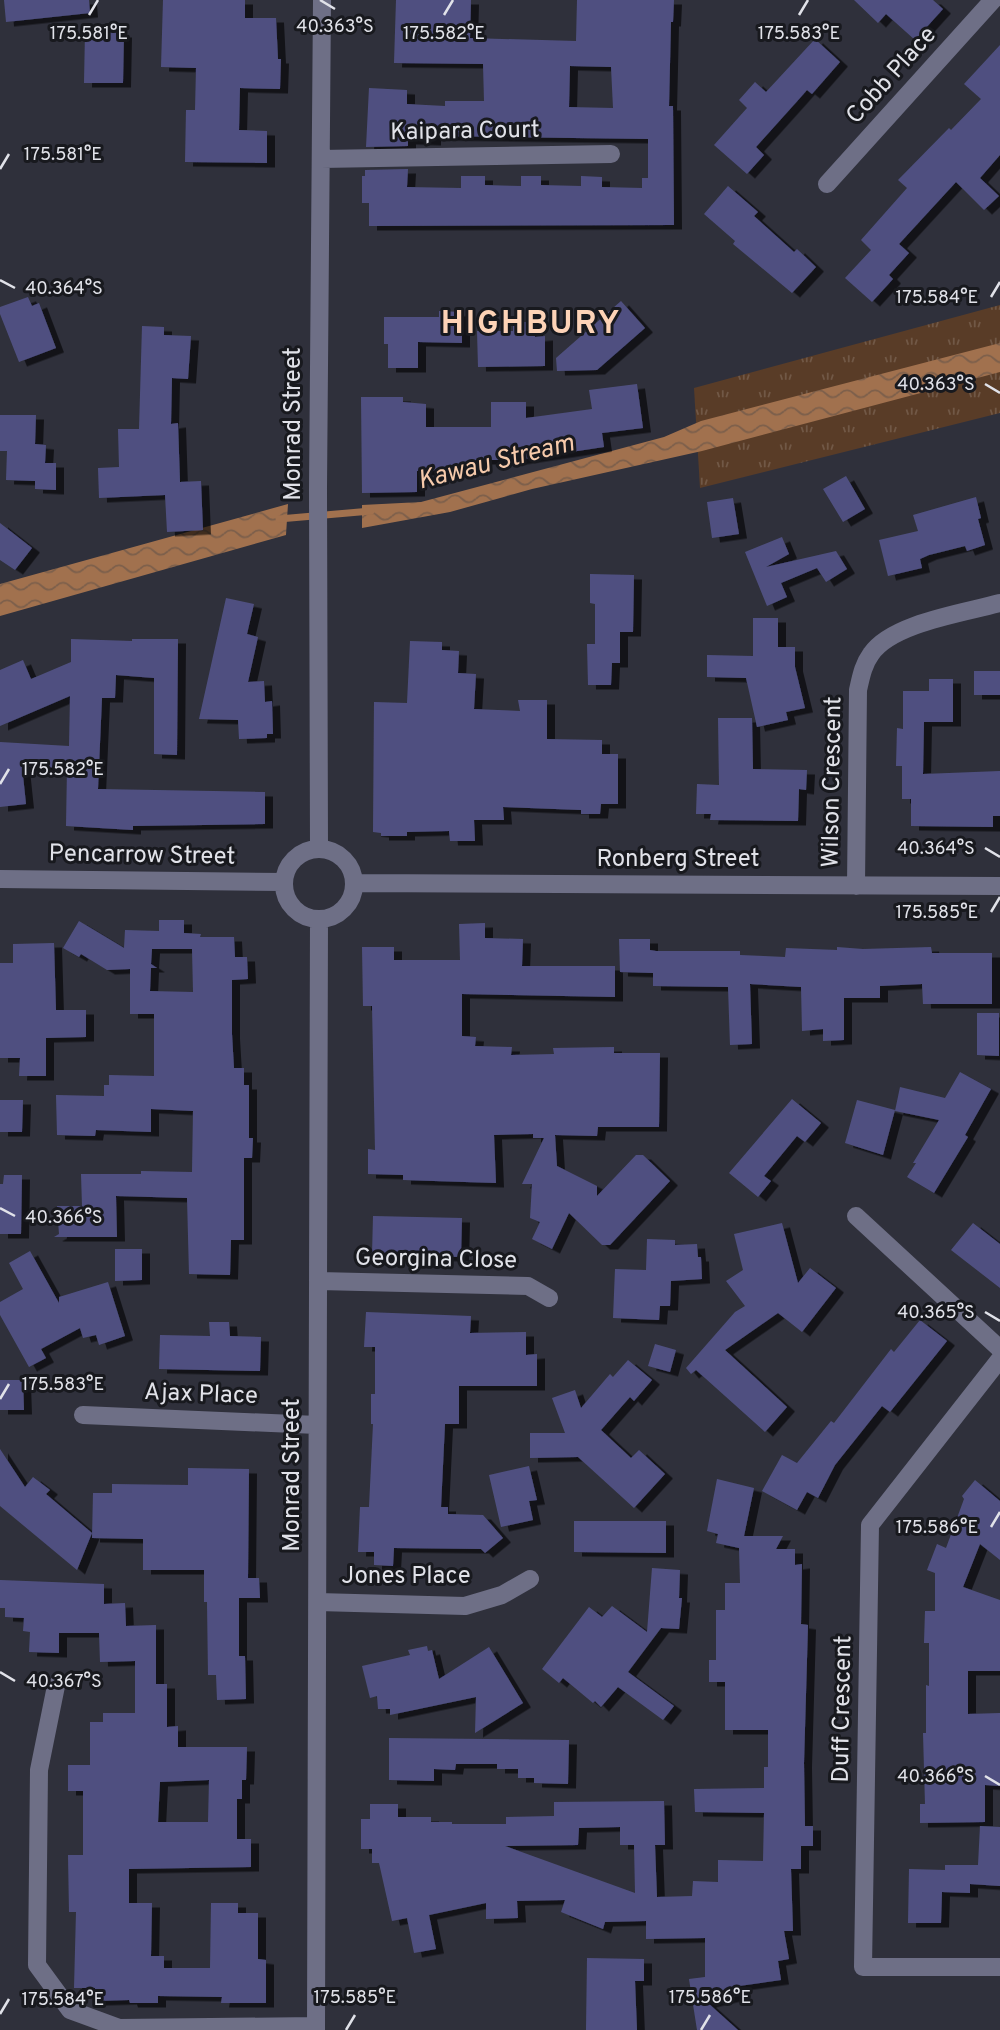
<svg xmlns="http://www.w3.org/2000/svg" width="1000" height="2030" font-family="Overpass,sans-serif">
<defs>
<pattern id="park-tufts" width="24" height="20" patternUnits="userSpaceOnUse" patternTransform="scale(1.75)"><rect width="24" height="20" fill="#593c27"/><path d="M3 7l-1-3M5 7V3M7 7l1-3M15 17l-1-3M17 17v-4M19 17l1-3" fill="none" stroke="#715846"/></pattern>
<pattern id="water-waves" width="16" height="10" patternUnits="userSpaceOnUse" patternTransform="scale(1.75)"><rect width="16" height="10" fill="#a1714e"/><path d="M0 5q4-4 8 0t8 0" fill="none" stroke="#7c5f4b"/></pattern>
<filter id="shadow"><feDropShadow dx="8" dy="4.5" stdDeviation="0" flood-color="#0009"/></filter>
</defs>
<rect width="100%" height="100%" fill="#2f303b"/>
<path fill="url(#park-tufts)" d="M1000,305V413L700,488L694,388Z"/>
<path fill="url(#water-waves)" d="M1000,343V372L702,451L532,489L450,512L362,528V505L421,502L664,437L701,421Z
M288,504L286,535L0,616V584Z"/>
<g fill="none" stroke-linecap="round" stroke-linejoin="round">
<path stroke="#a1714e" stroke-width="7" d="M279,519L371,511"/>
</g>
<path fill="#4f5080" fill-rule="evenodd" filter="url(#shadow)" d="M4,0H89L90,13L6,22Z
M163,0H245V18H276L278,59H281L280,89L240,88L239,130L267,131V163L185,162L186,110H195L196,68L161,67Z
M396,0H471L470,38L576,41L577,0H674L673,22H671L669,106H673L674,225L369,226V203H362V176H365V170L408,169L407,187L461,188V176H485V185L521,186V176H541V185L581,186V176L602,177V187L642,188V178H648V139L433,136V141L408,140V146L366,147L369,88L407,90V104L445,106V101H484L483,64L394,63ZM570,66L611,67L613,108L569,107Z
M854,0H933L943,9L915,40L886,14L878,23Z
M85,32L124,33L123,83H84Z
M815,39L840,62L812,94L807,90L800,98L756,147L764,155L747,174L714,145L747,108L739,100L755,82L766,92Z
M1000,45V155L980,178L999,196L984,210L956,182L899,244L909,253L889,275L893,279L872,302L845,278L871,250L861,240L907,188L898,180L949,128L951,130L981,99L964,84Z
M728,186L758,212L754,216L794,252L797,249L816,267L792,293L733,244L735,241L704,214Z
M28,297L32,306L39,303L56,348L19,362L0,314V307Z
M621,301L645,328L597,370L557,371L556,358Z
M439,311L462,312V343L418,342V368H388V344H384V317H439Z
M513,322H535V337L545,336V366L478,367L477,331H513Z
M142,326L164,327V335L191,336L188,379L172,378L171,424L178,423L180,482L201,481L203,530L167,532L165,495L99,498L98,468L119,467L118,429H139Z
M637,384L643,428L602,433L604,447L518,460H480V471H417V492L362,493L361,397H403V402L426,404V427H491V402H526V418L592,409L589,390Z
M0,415H36L35,444L46,445L45,463H56V490L35,489V481L6,480L7,451H0Z
M846,476L865,509L843,522L823,489Z
M976,497L981,518L978,519L985,545L967,551L965,546L929,555L920,559L922,568L888,576L879,540L918,531L913,515Z
M733,498L739,534L712,538L707,502Z
M0,523L32,548L15,570L0,560Z
M782,537L789,554L766,567L836,551L847,569L826,582L817,568L781,583L787,597L767,606L745,552Z
M590,574L634,575L633,632H620V663H612L611,685H588L587,644H595V604L590,603Z
M226,598L254,604L247,634L258,637L248,682L264,681L265,702L272,701L273,734H267V738L239,739L238,720L199,719Z
M753,618H778V647H795V667L805,708L786,712L788,720L757,727L746,678L707,677V655L753,656Z
M71,639L132,641V639H178L177,755L154,754V678L116,675L115,698H102L98,789L265,792V824L133,826V830L66,826L67,768L22,766L26,804L0,807V742L69,746L70,696L0,726V670L23,660L31,679L71,662Z
M410,641L442,642V650L459,651L458,673L476,674L474,709L520,711L518,700H547V739L602,740V754H618V804H601L600,814H581V810L503,807L504,820H474L475,841H450L449,831L407,832V836H381V833L373,832L374,702L407,703Z
M974,671H1000V695H974Z
M929,679H953V722H924L923,774L1000,771V816H993V827L911,826V799H902V766H896L897,728L903,729V691H929Z
M718,718H752L753,769L807,770L806,790L799,789L798,821L710,820L711,814H696L697,784L719,785Z
M159,920H184V933L201,934L200,937H234L235,957H247L248,979L232,980V1034L234,1068H244V1085H249V1138H253L252,1158H244V1240H231L230,1275L189,1274L187,1198L116,1196L117,1237H54L59,1234L57,1206H82L81,1174H141V1171L192,1172L193,1111L151,1109V1132L96,1130L95,1136L57,1135L56,1095L104,1096V1085H109V1075L154,1076V1014H130V969L107,970L81,954L79,957L63,948L79,921L124,948L125,930L159,931ZM152,949H192L193,992L150,991L151,968H157L151,964Z
M485,923V938L523,939L522,966H615V997L462,994V1036L476,1037L475,1046L512,1047L511,1055L554,1054L553,1048L614,1047V1053H660L659,1127H598L597,1136L555,1135L557,1166L597,1186V1196L636,1155H643L670,1181L610,1245H602L569,1213L552,1249L532,1239L540,1222L530,1218L532,1184H522L544,1138H533V1134L494,1135L496,1183L403,1180V1175L368,1174V1149L375,1150L372,1006H363L362,947H394V960H460L459,924Z
M619,939H650V950L656,951H740V955L785,957L786,948L837,950V947L863,949L931,947L932,953H992V1004H923L922,984L880,986V998H844V1040L823,1041V1029L802,1031L801,987L750,984L752,1044L730,1045L728,987L653,986V973L620,972Z
M54,943L56,1010H86V1037L46,1038V1076H19L20,1058H0V963H13V944Z
M977,1013H999V1056L977,1055Z
M960,1072L991,1089L965,1135L968,1137L934,1193L907,1177L916,1163H913L939,1120L895,1111L900,1087L945,1098Z
M792,1099L821,1123L805,1142L797,1136L764,1176L771,1181L758,1197L729,1173Z
M0,1100H23L22,1132H0Z
M857,1100L895,1110L883,1155L845,1143Z
M4,1175H22L21,1234H0V1184H3Z
M373,1216L462,1218L461,1257L372,1255Z
M782,1223L798,1283L810,1268L836,1288L802,1332L778,1313L725,1350L787,1407L765,1432L696,1370L691,1374L686,1368L735,1312L745,1306L726,1281L743,1270L734,1234Z
M973,1223L1000,1244V1288L951,1250Z
M647,1239L675,1240V1245L697,1244L698,1257H701L702,1279L671,1281L670,1306H660L659,1320L613,1318L615,1269L646,1270Z
M115,1249H142V1280L115,1281Z
M30,1251L59,1303V1297L108,1282L125,1336L99,1345L96,1335L83,1338L80,1328L41,1349L46,1358L29,1367L0,1315V1302L23,1289L9,1263Z
M366,1312L471,1316L470,1333L526,1332V1355L537,1354V1386H459V1424H445L441,1507H448V1514L483,1515L503,1538L485,1553L481,1549L394,1548L393,1566L374,1565V1552H358L360,1507H369L373,1424H371V1394H375V1347H364Z
M920,1320L947,1341L890,1412L882,1406L835,1465L818,1498L807,1492L797,1510L762,1491L782,1455L797,1463L831,1421L834,1423L891,1349L894,1352Z
M209,1322H229L230,1336L261,1337L260,1371L159,1369L160,1335L210,1336Z
M655,1344L676,1350L670,1372L648,1366Z
M628,1360L652,1380L634,1401L630,1397L601,1430L631,1458L639,1450L665,1474L634,1508L578,1457L530,1458V1433H565L552,1398L575,1390L581,1408L610,1374L613,1377Z
M0,1380H23L24,1410H0Z
M0,1449L25,1487L33,1477L50,1490L46,1494L92,1533L77,1570L0,1506Z
M529,1466L537,1500L529,1501L533,1520L501,1527L489,1475Z
M188,1468L249,1469L248,1578H259L260,1598H239V1656H245L246,1699L217,1700L216,1675H208L207,1602H204V1570H143V1539L92,1538L93,1493H112V1484L188,1485Z
M717,1479L754,1488L744,1536H783L776,1549H795V1565L802,1564L801,1624L808,1625L804,1763L805,1826H813V1846H801V1869H791L793,1931H784L789,1959L778,1961L781,1980L739,1986L741,1995L708,2003L738,2030H697L689,1979L705,1977V1938L646,1939V1921L605,1922L603,1929L561,1912L565,1900L517,1901L518,1918L486,1919V1903L429,1915L436,1949L414,1953L407,1918L392,1921L379,1863H372V1849H361V1819H370V1804H398V1817H431V1822H452V1824H506V1817L554,1816V1802L664,1801L665,1845H655L657,1897L692,1896L693,1881L718,1882V1860L763,1861L764,1813L695,1812L694,1789L764,1788V1767H768V1730H725V1682H709V1660H716V1610H725V1583H740L739,1548L716,1543L718,1534L707,1531ZM620,1827V1845H634L635,1893L505,1846L578,1845L579,1828Z
M975,1480L1000,1501V1560L980,1544L963,1587L1000,1600V1671H968V1714L1000,1713V1786L985,1785V1822L920,1823V1804H925L923,1733H926V1685L929,1686V1643H924L925,1611H935V1573L927,1570L937,1544L946,1548L964,1499L962,1496Z
M574,1521H666V1553L574,1552Z
M652,1568L680,1570L679,1598H682L679,1629L661,1628L628,1672L674,1706L663,1720L618,1687L601,1707L595,1701L593,1703L563,1678L559,1683L542,1669L589,1607L602,1617L612,1606L647,1632Z
M0,1580L104,1584V1604L125,1603L126,1626L156,1625V1684H167V1727L178,1726V1747H247L246,1780H242V1799H237V1839H251V1867L129,1869V1903H152L151,1956H164V1968H210L211,1903H238V1913H258V1959L266,1960V2003H221L222,1997L158,1996V2003H130L129,2000L96,2001L95,1988H74L76,1912H69L68,1855H83V1791H68V1765H90V1722H103V1713H135V1661L100,1662L99,1633H59V1653L29,1652L30,1632L23,1631L24,1618L5,1617V1608H0ZM209,1780L208,1822H158L160,1782Z
M427,1646L428,1651L432,1650L439,1679L489,1647L523,1703L475,1733L476,1697L390,1715V1709H378L377,1696L370,1698L362,1666L410,1655L408,1650Z
M389,1738L569,1740L568,1784L534,1783V1778H518V1769H497V1764H456L455,1770L434,1769V1781L389,1780Z
M980,1826L1000,1827V1886L970,1884V1893L942,1892L941,1923H908L909,1869L945,1870V1865H978Z
M587,1958L644,1959V1981H635L637,2030H586Z"/>
<g fill="none" stroke-linecap="round" stroke-linejoin="round">
<path stroke="#6e6f86" stroke-width="18" d="M321,159L611,154
M827,184L993,0
M319,848L318,489L322,0
M284 884a35 35 0 1 1 70 0a35 35 0 1 1-70 0Z
M0,879L284,882
M355,883L1000,886
M856,886L858,690C861,677 863,665 871,654C892,623 964,613 1000,603
M856,1216L1000,1349
M319,1281L528,1286L549,1298
M1000,1359L870,1525L863,1967H1000
M83,1415L317,1425
M318,1602L465,1606L502,1595L530,1579
M56,1686L39,1770L37,1965L70,2010L119,2028L316,2026
M316,2030L319,919"/>
</g>
<path fill="none" stroke="#e1e2e9" stroke-width="2.5" d="M320,0L335,9M89,15L98,0M444,15L453,0M799,15L808,0M0,169L9,154M0,280L15,288M991,297L1000,282M985,384L1000,393M0,784L9,769M985,848L1000,857M991,912L1000,897M0,1208L15,1216M985,1312L1000,1321M0,1399L9,1384M991,1527L1000,1512M0,1672L15,1681M985,1776L1000,1785M0,2014L9,1999M346,2030L355,2015M701,2030L710,2015"/>
<g text-anchor="middle" dominant-baseline="central" stroke-width="6" stroke-linejoin="round" paint-order="stroke">
<g font-size="24" fill="#e1e2e9" stroke="#18191e">
<text transform="translate(892 76) rotate(-48)">Cobb Place</text>
<text transform="translate(465 132) rotate(-1)">Kaipara Court</text>
<text transform="translate(294 424) rotate(-90)">Monrad Street</text>
<text transform="translate(833 782) rotate(-89)">Wilson Crescent</text>
<text transform="translate(142 856) rotate(1)">Pencarrow Street</text>
<text x="678" y="860">Ronberg Street</text>
<text transform="translate(436 1260) rotate(1)">Georgina Close</text>
<text transform="translate(201 1395) rotate(2)">Ajax Place</text>
<text transform="translate(293 1475) rotate(-90)">Monrad Street</text>
<text x="406" y="1577">Jones Place</text>
<text transform="translate(843 1709) rotate(-89)">Duff Crescent</text>
</g>
<g font-size="26" font-style="italic" fill="#f6caab" stroke="#18191e">
<text transform="translate(496 463) rotate(-14)">Kawau Stream</text>
</g>
<g font-size="32" font-weight="bold" letter-spacing="2" fill="#fdd3b7" stroke="#18191e">
<text x="531" y="325">HIGHBURY</text>
</g>
</g>
<g font-size="18" text-anchor="middle" fill="#e1e2e9" stroke="#18191e" stroke-width="6" stroke-linejoin="round" paint-order="stroke">
<text x="335" y="32">40.363°S</text>
<text x="444" y="39">175.582°E</text>
<text x="89" y="39">175.581°E</text>
<text x="799" y="39">175.583°E</text>
<text x="63" y="160">175.581°E</text>
<text x="64" y="294">40.364°S</text>
<text x="937" y="303">175.584°E</text>
<text x="936" y="390">40.363°S</text>
<text x="63" y="775">175.582°E</text>
<text x="936" y="854">40.364°S</text>
<text x="937" y="918">175.585°E</text>
<text x="64" y="1223">40.366°S</text>
<text x="936" y="1318">40.365°S</text>
<text x="63" y="1390">175.583°E</text>
<text x="937" y="1533">175.586°E</text>
<text x="64" y="1687">40.367°S</text>
<text x="936" y="1782">40.366°S</text>
<text x="355" y="2003">175.585°E</text>
<text x="710" y="2003">175.586°E</text>
<text x="63" y="2005">175.584°E</text>
</g>
</svg>
